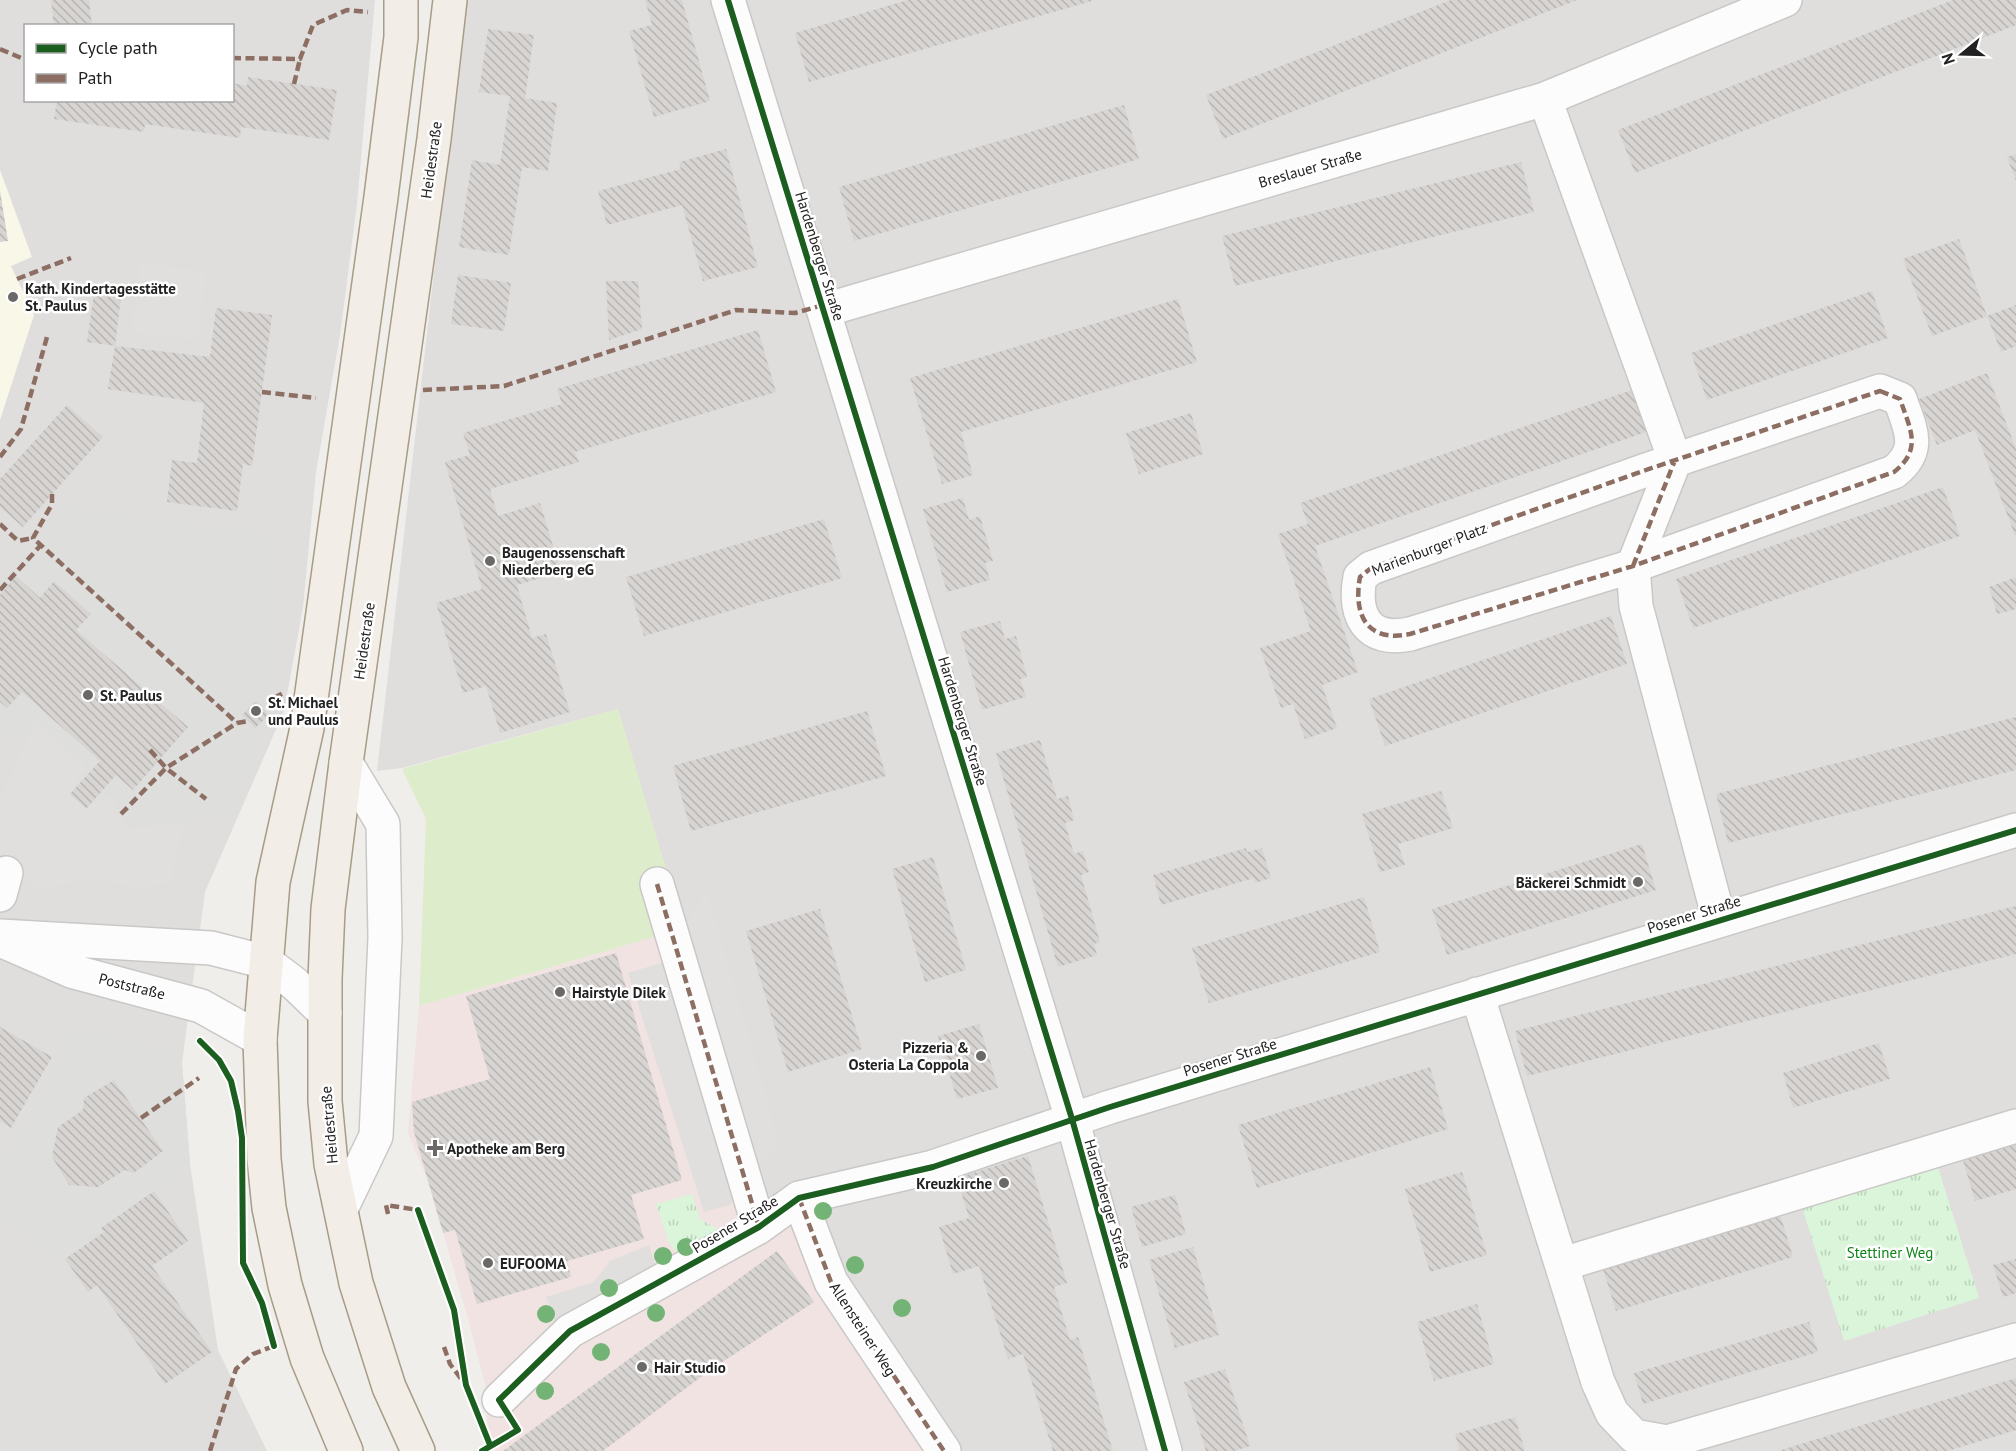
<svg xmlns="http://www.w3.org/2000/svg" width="2016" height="1451" font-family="'PT Sans',sans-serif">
<defs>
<pattern id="park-tufts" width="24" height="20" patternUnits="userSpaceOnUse" patternTransform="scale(1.5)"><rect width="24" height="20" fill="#daf5da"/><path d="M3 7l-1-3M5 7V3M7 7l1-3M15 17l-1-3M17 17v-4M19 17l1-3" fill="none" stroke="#bbd2bb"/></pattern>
<pattern id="building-back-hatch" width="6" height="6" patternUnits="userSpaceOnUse" patternTransform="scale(1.5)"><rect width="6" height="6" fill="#d7d4d2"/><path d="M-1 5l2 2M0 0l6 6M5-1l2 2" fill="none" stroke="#b8b6b4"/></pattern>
</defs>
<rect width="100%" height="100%" fill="#f0eeeb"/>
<path fill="#dfdedc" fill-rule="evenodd" d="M0,0H375L357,204L340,335L316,472L303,607L284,711L205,892L182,1063L190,1164L218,1350L267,1451H0ZM26,26H232V100H26Z
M465,0H2016V1451H931L771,1235L618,709L402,768L377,771Z"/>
<path fill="#f1e3e1" d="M684,928L771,1235L788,1223L931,1451H487V1392L467,1315L428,1181L408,1133L419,1006Z"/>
<path fill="#f8f7e8" d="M0,170L32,257L11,266L34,315L0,420Z"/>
<path fill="#dededc" d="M62,506L280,536L269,715L234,813L184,822L171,881L142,889L95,879L41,888L0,798L26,742L0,728V585Z
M75,1026L173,1051L182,1063L190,1164L102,1228L104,1232L65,1259L0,1220V1171Z"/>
<path fill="#ddeccb" d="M618,709L684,928L419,1006L426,819L402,769Z"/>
<path fill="url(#park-tufts)" d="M1937,1164L1979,1298L1844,1341L1802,1207Z
M692,1194L700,1219L717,1229L709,1245L679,1256L668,1241L656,1204Z"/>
<path fill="#e0dfde" d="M140,263L206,271L198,341L132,333Z
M36,719L85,765L70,794L86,808L112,794L127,829L184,822L171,881L142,889L95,879L41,888L6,873L0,868V798Z
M707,890L779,1142L730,1205L704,1212L628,973L661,963Z
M649,1245L657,1269L622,1282L601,1308L557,1328L546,1297L594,1282L610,1261Z"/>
<path fill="url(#building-back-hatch)" d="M51,0H89L92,26H54Z
M645,0H682L710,101L654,117L629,31L652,25Z
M908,0H1091L1092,1L809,82L795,33Z
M1451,0H1577L1223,139L1206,95Z
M1953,0H2016V25L1635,173L1618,130Z
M488,29L534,35L525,98L557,103L548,171L522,167L509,255L459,247L472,160L500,165L510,96L479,92Z
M248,77L337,90L329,140L241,127L240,138L145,124L144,132L54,119L57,100H232V83L247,86Z
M1124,105L1139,159L854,241L839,187Z
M726,149L758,267L703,281L682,205L607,225L598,191L681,169L679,162Z
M2016,154V181L2007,157Z
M1521,162L1534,212L1235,286L1222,236Z
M0,191L8,241L0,242Z
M1959,239L1987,316L1932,336L1903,259Z
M458,275L511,283L504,331L451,324Z
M606,281H638L642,329L609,340Z
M1872,291L1888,338L1707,400L1691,353Z
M94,293L121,297L115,346L87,342Z
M1178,299L1197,362L961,432L973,475L942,484L910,378Z
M2016,305V346L2001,352L1987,316Z
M216,308L272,315L252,466L243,464L237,511L167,502L172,460L197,463L204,403L108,389L115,346L210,357Z
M758,330L776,392L575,452L579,462L490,489L498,516L540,503L561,572L517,585L532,638L546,634L570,712L500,733L486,686L463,693L436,603L482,589L445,462L470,455L463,433L562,404L557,389Z
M1987,373L2016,449V538L1975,430L1937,445L1919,399Z
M1632,390L1646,432L1315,546L1358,672L1322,685L1337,728L1305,739L1293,704L1281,708L1260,648L1311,631L1278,534L1308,524L1300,503Z
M67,405L103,437L23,527L0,507V479Z
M1191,413L1203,454L1139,474L1126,433Z
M1943,487L1960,536L1693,628L1676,579Z
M963,498L969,520L980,516L993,561L985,563L990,580L947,592L923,509Z
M824,519L842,578L644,636L626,577Z
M16,576L40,598L54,581L91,614L76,630L188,727L133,790L116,775L86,809L70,794L100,761L22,692L7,708L0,702V595Z
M2016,577V609L1997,614L1989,587Z
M1611,616L1627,664L1385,746L1369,699Z
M1000,621L1005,639L1016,636L1027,677L1020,679L1026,697L982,710L960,632Z
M256,701L269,715L255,728L242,715Z
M867,711L886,776L691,831L673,766Z
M2016,717V770L1728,843L1716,794Z
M1040,740L1057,799L1068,796L1074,820L1065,823L1074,854L1083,851L1089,872L1081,875L1100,942L1094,944L1097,955L1058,967L996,753Z
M1441,791L1453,828L1398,844L1405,865L1380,872L1362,814Z
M1642,844L1656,890L1447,955L1432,909Z
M1246,848L1247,852L1262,848L1271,878L1255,883L1254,878L1161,905L1153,875Z
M933,857L966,970L925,982L892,869Z
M1364,897L1380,952L1209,1003L1192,948Z
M2016,906V954L1527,1076L1515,1031Z
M820,909L862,1049L788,1072L746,931Z
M616,953L682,1180L631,1195L644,1239L567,1261L571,1277L477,1304L455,1230L443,1233L414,1132L412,1102L490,1079L466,996Z
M979,1024L998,1088L957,1099L938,1036Z
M0,1027L52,1057L11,1128L0,1121Z
M1879,1043L1890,1079L1793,1108L1783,1073Z
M1430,1067L1448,1129L1257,1188L1238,1125Z
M114,1080L163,1151L134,1173L125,1170L98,1187L69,1185L52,1157L58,1127L83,1110L84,1098Z
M2016,1141V1189L1975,1201L1962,1157Z
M1028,1156L1067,1283L1054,1287L1070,1340L1078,1337L1113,1451H1053L1023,1354L1008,1359L979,1266L953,1274L939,1227L969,1218L957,1178Z
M1462,1172L1487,1255L1430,1272L1405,1189Z
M154,1191L188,1241L152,1266L212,1352L165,1384L97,1285L88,1292L65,1259L104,1232L101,1228Z
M1175,1195L1186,1234L1142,1247L1131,1207Z
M1779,1211L1793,1257L1616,1311L1602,1266Z
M1193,1247L1219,1335L1175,1348L1149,1260Z
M777,1251L814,1302L710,1370L603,1451H503Z
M2016,1259V1293L2003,1297L1993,1265Z
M1477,1304L1494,1364L1434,1381L1417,1322Z
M1809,1322L1818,1352L1643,1404L1634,1373Z
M1225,1369L1250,1446L1234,1451H1206L1184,1382Z
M2016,1378V1430L1948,1451H1778Z
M1515,1417L1525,1451H1460L1455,1434Z"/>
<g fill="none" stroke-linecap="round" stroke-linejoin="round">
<defs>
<path id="minor" d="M728,0L1072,1119L1165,1451
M1545,99L1675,460L1633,566L1636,606L1719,919
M825,310L1545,99L1785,0
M1880,391L1900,399C1910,429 1923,449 1894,472L1633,566L1410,634C1367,643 1353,615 1360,577L1371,568L1646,470Z
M657,884L759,1227
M0,895L6,873
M0,936L211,948L266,962L295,984L325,1013
M7,943L71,971L201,1006L260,1039
M1477,994L1598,1382L1612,1413L1634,1436L1667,1442L2016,1340
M799,1198L831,1282L944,1451
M341,1209L376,1136L385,938L383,824L346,763
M1563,1264L2016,1126
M499,1400L570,1331L759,1227L799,1198L933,1167L1110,1107L2016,830"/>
<path id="major" d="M346,1451L307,1358L285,1285L269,1208L264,1159L260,1039L273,882L307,728L381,197L401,37V0
M418,1451L389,1387L356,1283L331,1164L325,1101V979L328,909L346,763L434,139L450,0"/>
</defs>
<use href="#minor" stroke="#c9c8c7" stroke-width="36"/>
<use href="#major" stroke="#a79c86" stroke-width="36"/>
<use href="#minor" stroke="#fdfcfc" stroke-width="33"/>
<use href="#major" stroke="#f3ede7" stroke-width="33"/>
<path stroke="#8d6e63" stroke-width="4.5" stroke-dasharray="9 4.5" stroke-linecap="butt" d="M0,49L26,60
M232,58L300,59L313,25L347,10L368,12
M294,84L300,59
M17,279L71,258
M423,390L504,386L736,310L795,313L823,305
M1880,391L1900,399C1910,429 1923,449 1894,472L1633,566L1410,634C1367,643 1353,615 1360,577L1371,568L1646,470Z
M262,392L316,398
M0,457L21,429L47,337
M52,494V504L33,538L237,723
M0,524L18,541L33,538
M1633,566L1675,460
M0,590L41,545
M274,698L285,692
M150,750L166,768L237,723L248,721
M121,814L166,768L206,799
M657,884L759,1227
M141,1118L199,1078
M799,1198L831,1282L944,1451
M388,1214L386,1205L418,1210L420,1213
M444,1347L450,1364L462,1380
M210,1451L236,1369L253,1354L274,1346L273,1341"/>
<defs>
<path id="cycleway" d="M728,0L1072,1119L1165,1451
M200,1041L219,1060L231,1081L238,1111L242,1138L243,1263L262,1303L274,1346
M418,1210L454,1310L466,1385L490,1445
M482,1451L518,1430L499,1400L570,1331L759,1227L799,1198L933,1167L1110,1107L2016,830"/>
</defs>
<use href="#cycleway" stroke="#fff" stroke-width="10"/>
<use href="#cycleway" stroke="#1b5e20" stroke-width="6"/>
</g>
<g fill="#73b476">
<circle cx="823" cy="1211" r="9"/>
<circle cx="686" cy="1247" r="9"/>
<circle cx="663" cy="1256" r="9"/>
<circle cx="855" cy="1265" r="9"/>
<circle cx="609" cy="1288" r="9"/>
<circle cx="902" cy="1308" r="9"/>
<circle cx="656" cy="1313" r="9"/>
<circle cx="546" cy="1314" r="9"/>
<circle cx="601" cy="1352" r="9"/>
<circle cx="545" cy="1391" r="9"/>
</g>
<g fill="#6a6968" stroke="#fff" stroke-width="2">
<circle cx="13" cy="297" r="6"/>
<circle cx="490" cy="561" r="6"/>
<circle cx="88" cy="695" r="6"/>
<circle cx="256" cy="711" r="6"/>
<circle cx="1638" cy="882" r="6"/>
<circle cx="560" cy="992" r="6"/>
<circle cx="981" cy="1056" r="6"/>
<path d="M432 1139h6v6h6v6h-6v6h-6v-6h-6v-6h6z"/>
<circle cx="1004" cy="1183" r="6"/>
<circle cx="488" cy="1263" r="6"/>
<circle cx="642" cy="1367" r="6"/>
</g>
<g text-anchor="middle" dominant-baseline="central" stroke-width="5" stroke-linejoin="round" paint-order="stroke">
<g font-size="15" fill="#222" stroke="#fff">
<text transform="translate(431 160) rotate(-82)">Heidestraße</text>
<text transform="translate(1310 168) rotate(-16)">Breslauer Straße</text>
<text transform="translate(820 256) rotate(73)">Hardenberger Straße</text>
<text transform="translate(1429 549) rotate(-21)">Marienburger Platz</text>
<text transform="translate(364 641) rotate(-82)">Heidestraße</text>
<text transform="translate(963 721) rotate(73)">Hardenberger Straße</text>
<text transform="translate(1694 914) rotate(-17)">Posener Straße</text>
<text transform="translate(132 986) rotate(14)">Poststraße</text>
<text transform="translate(1230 1057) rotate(-17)">Posener Straße</text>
<text transform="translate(329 1125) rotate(-95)">Heidestraße</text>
<text transform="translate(1108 1204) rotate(74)">Hardenberger Straße</text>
<text transform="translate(735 1224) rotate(-31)">Posener Straße</text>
<text transform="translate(863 1329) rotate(57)">Allensteiner Weg</text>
</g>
<g font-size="15" font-weight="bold" fill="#222" stroke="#fff" text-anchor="start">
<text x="25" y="288">Kath. Kindertagesstätte<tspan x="25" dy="17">St. Paulus</tspan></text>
<text x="502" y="552">Baugenossenschaft<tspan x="502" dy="17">Niederberg eG</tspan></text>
<text x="100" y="695">St. Paulus</text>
<text x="268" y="702">St. Michael<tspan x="268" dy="17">und Paulus</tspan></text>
<text x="1626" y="882" text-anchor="end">Bäckerei Schmidt</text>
<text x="572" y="992">Hairstyle Dilek</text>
<text x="969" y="1047" text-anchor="end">Pizzeria &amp;<tspan x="969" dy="17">Osteria La Coppola</tspan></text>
<text x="447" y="1148">Apotheke am Berg</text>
<text x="992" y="1183" text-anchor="end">Kreuzkirche</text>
<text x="500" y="1263">EUFOOMA</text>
<text x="654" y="1367">Hair Studio</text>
</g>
<g font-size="15" fill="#0c8416" stroke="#fff">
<text x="1890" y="1252">Stettiner Weg</text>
</g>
</g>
<rect x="24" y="24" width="210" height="78" fill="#ffffff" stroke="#a7a7a7" stroke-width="1.5"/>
<rect x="36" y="44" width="30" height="9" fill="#1b5e20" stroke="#a7a7a7" stroke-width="1.5"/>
<text x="78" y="54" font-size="18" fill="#222222">Cycle path</text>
<rect x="36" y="74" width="30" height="9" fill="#8d6e63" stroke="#a7a7a7" stroke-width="1.5"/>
<text x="78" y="84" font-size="18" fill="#222222">Path</text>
<g transform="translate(1962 54) rotate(251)" stroke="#ffffff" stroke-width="4.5" paint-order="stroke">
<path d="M0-4.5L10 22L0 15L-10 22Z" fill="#222222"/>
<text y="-9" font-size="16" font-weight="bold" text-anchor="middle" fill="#222222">N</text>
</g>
</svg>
